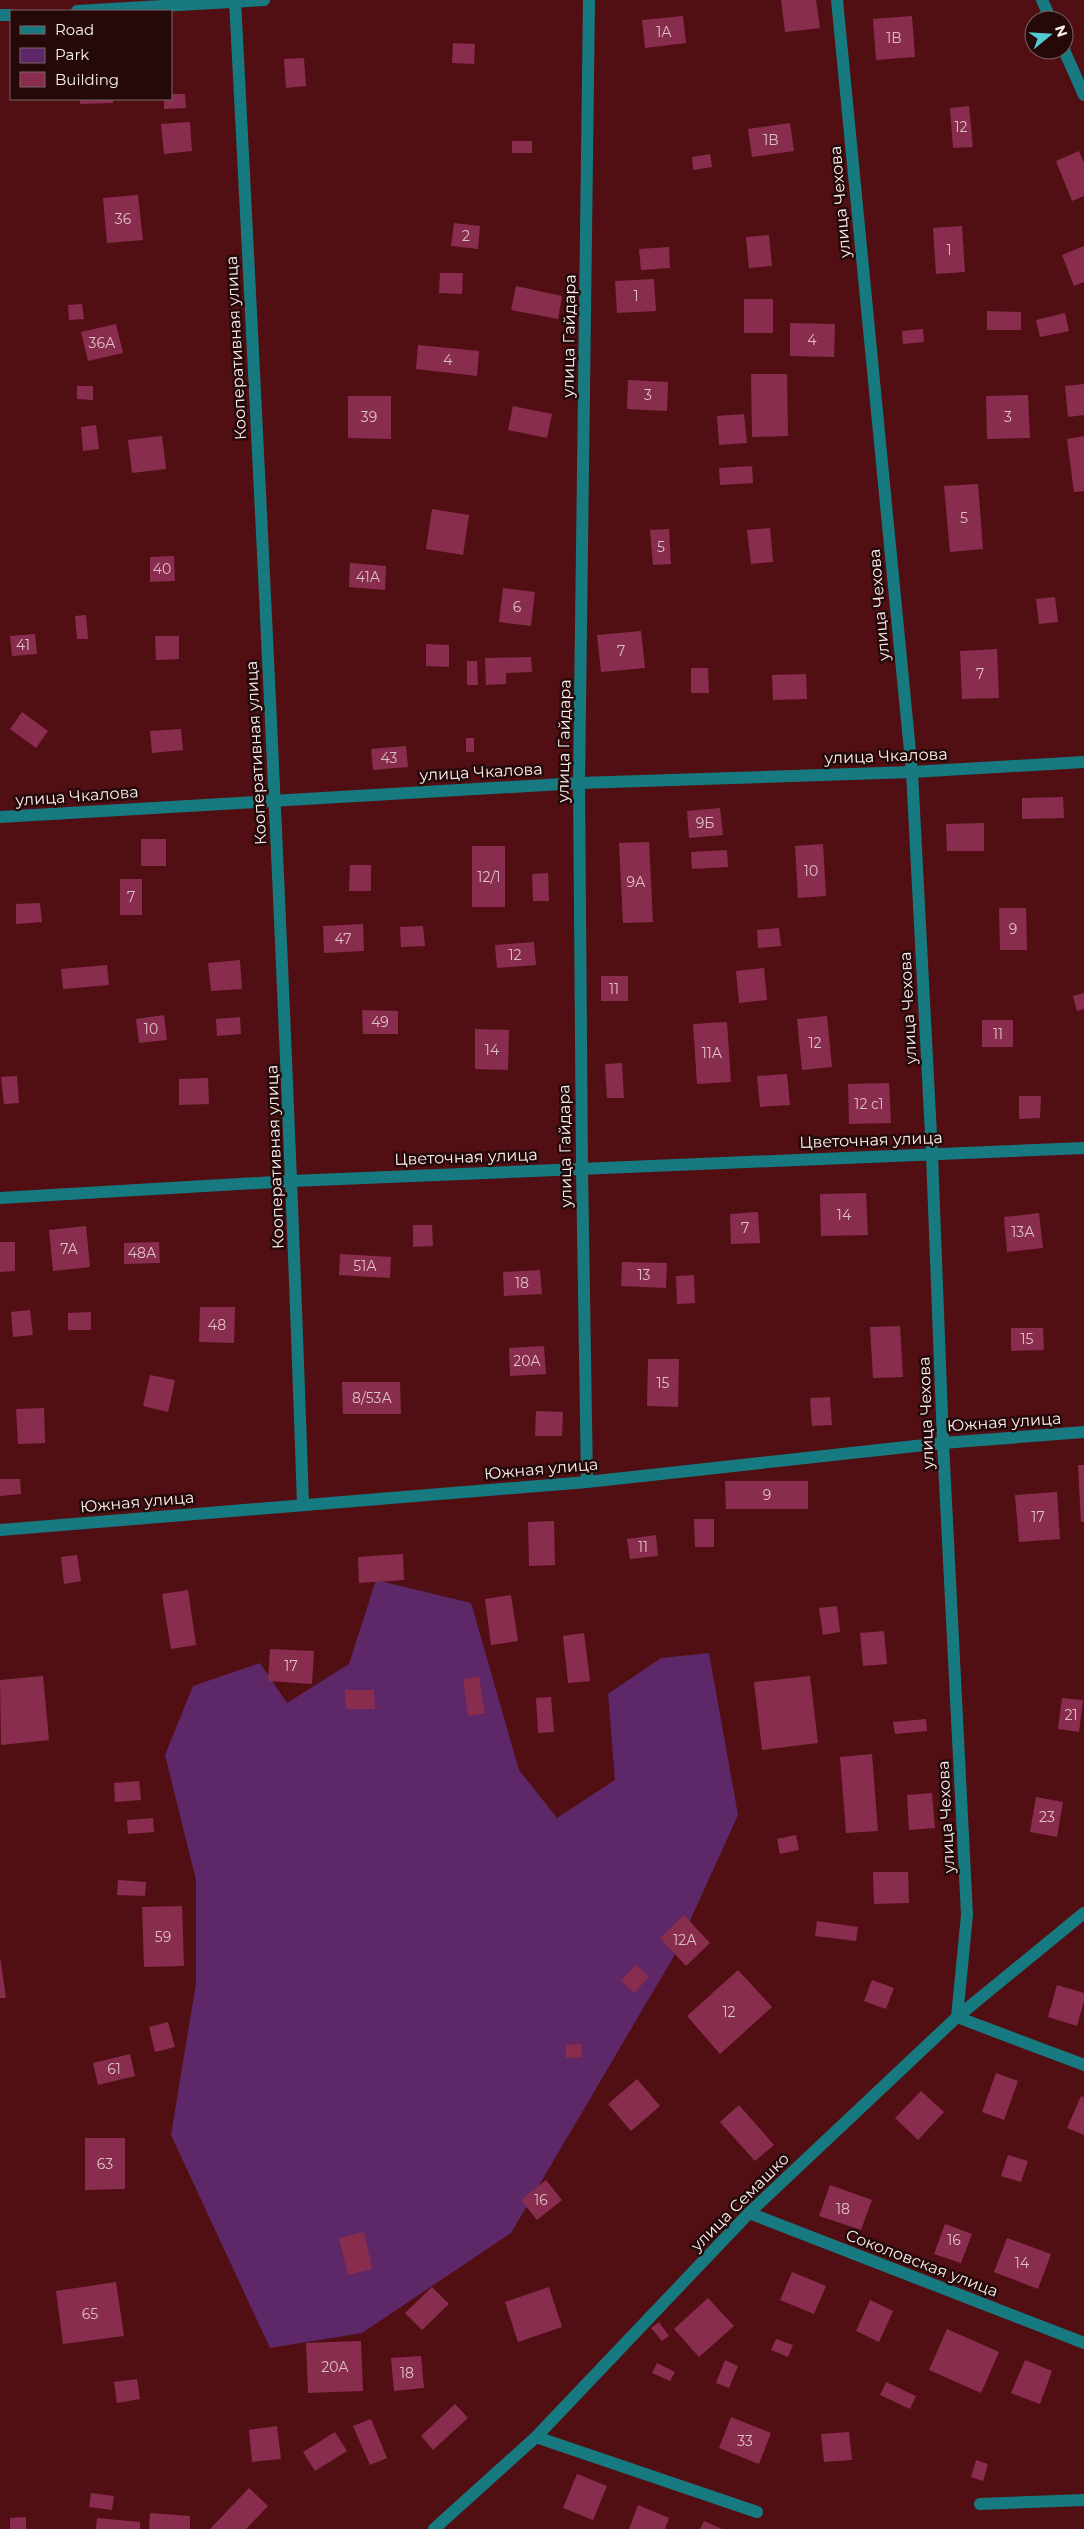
<svg xmlns="http://www.w3.org/2000/svg" width="1084" height="2529" font-family="Montserrat,sans-serif">
<rect width="100%" height="100%" fill="#510f14"/>
<path fill="#5e2767" d="M376,1580L471,1603L519,1770L557,1818L615,1780L608,1694L661,1658L709,1653L738,1815L674,1956L511,2233L362,2333L270,2348L171,2135L196,1983V1880L165,1755L193,1686L260,1663L287,1703L349,1664Z"/>
<path fill="#892d4e" d="M781,0H816L820,28L785,32Z
M683,16L686,43L645,48L642,20Z
M912,16L915,57L876,60L873,19Z
M453,43L475,44L474,64L452,63Z
M304,58L306,86L286,88L284,59Z
M171,94H185L186,108L164,109V99H171Z
M80,99H113V103L80,104Z
M969,106L973,147L953,148L950,108Z
M190,122L192,151L164,154L161,124Z
M790,123L794,151L752,157L748,129Z
M512,141H532V153H512Z
M1079,151L1084,163V196L1072,201L1056,161Z
M710,154L712,167L693,170L692,157Z
M138,195L143,240L107,243L103,198Z
M454,223L480,226L478,249L451,246Z
M962,226L965,272L936,274L933,228Z
M769,235L772,266L749,268L746,237Z
M1084,246V282L1074,286L1062,255Z
M669,247L670,268L641,270L639,249Z
M440,273H463L462,294L439,293Z
M654,279L656,311L617,313L615,281Z
M516,286L562,296L558,319L511,310Z
M744,299H773V333H744Z
M82,304L84,319L69,320L68,305Z
M987,311L1021,312V330H987Z
M1065,313L1069,331L1040,337L1036,320Z
M790,323L835,324L834,357L790,356Z
M116,324L123,353L88,361L81,332Z
M923,329L924,342L903,344L902,331Z
M418,345L479,351L477,376L416,369Z
M751,374H787L788,436L752,437Z
M628,380L668,382L667,411L627,409Z
M1084,384V415L1068,417L1065,386Z
M77,386H93V400L77,399Z
M1028,395L1030,438L987,439L986,396Z
M348,396H391V439L348,438Z
M513,406L552,414L547,438L508,430Z
M744,414L747,443L719,445L717,416Z
M96,425L99,449L83,451L81,427Z
M162,436L166,469L132,473L128,440Z
M1084,436V491L1074,492L1067,439Z
M752,466L753,483L720,485L719,468Z
M978,484L983,549L950,552L944,486Z
M432,509L469,515L463,555L426,549Z
M770,528L773,562L751,564L747,530Z
M669,529L671,564L653,565L650,530Z
M174,556L175,581L150,582V557Z
M350,563L386,566L385,590L349,587Z
M503,588L535,592L531,626L499,622Z
M1055,597L1058,622L1039,624L1036,599Z
M86,615L88,639H77L75,616Z
M641,631L645,668L601,672L597,635Z
M35,634L37,654L12,656L10,636Z
M155,636H179V659L156,660Z
M426,644L449,645V667L426,666Z
M997,649L999,698L962,699L960,651Z
M531,657L532,672L506,673V684L486,685L485,658Z
M467,661H477L478,685H467Z
M691,668H708L709,693H691Z
M806,674L807,699L773,700L772,675Z
M22,712L48,731L36,748L10,729Z
M181,729L183,750L152,753L150,731Z
M466,738H474V752H466Z
M406,746L408,767L373,770L371,749Z
M1063,797L1064,818L1022,819V798Z
M720,808L723,835L689,838L687,811Z
M984,823V851H947L946,824Z
M141,839H166V866H141Z
M649,842L653,922L623,923L619,843Z
M823,844L826,896L798,898L795,846Z
M472,846H505V907H472Z
M727,850L728,867L692,869L691,852Z
M350,865H371V891H349Z
M548,873L549,901H533L532,874Z
M120,879H142V915H120Z
M40,903L42,922L16,924V904Z
M999,908H1026L1027,950H1000Z
M363,924L364,951L324,953L323,926Z
M423,926L425,946L401,947L400,927Z
M779,928L781,946L758,948L757,930Z
M534,942L536,965L497,968L495,945Z
M240,960L242,989L211,991L208,963Z
M107,965L109,985L63,989L61,969Z
M764,968L767,1000L739,1003L736,971Z
M601,976H628V1001H601Z
M1084,993V1009L1077,1011L1073,996Z
M362,1010L398,1011V1034H363Z
M164,1015L167,1040L139,1043L136,1019Z
M827,1016L832,1067L802,1070L797,1019Z
M240,1017L241,1034L217,1036L216,1019Z
M982,1020H1013V1047H982Z
M727,1022L731,1082L697,1084L693,1024Z
M475,1029L509,1030L508,1070L475,1069Z
M622,1063L624,1098H607L605,1064Z
M787,1074L790,1105L760,1107L757,1076Z
M17,1076L19,1103L4,1104L1,1077Z
M208,1078L209,1104L179,1105V1079Z
M889,1083L891,1123L849,1124L848,1084Z
M1019,1096H1041L1040,1118L1019,1119Z
M866,1193L868,1235L821,1236L820,1194Z
M758,1212L760,1243L731,1244L730,1214Z
M1039,1213L1043,1248L1007,1252L1004,1217Z
M413,1225H432L433,1246L413,1247Z
M86,1226L90,1267L53,1271L49,1230Z
M0,1242H15V1271L0,1272Z
M159,1242L160,1263L124,1264V1243Z
M340,1254L391,1257L390,1278L339,1275Z
M622,1262L667,1263L666,1288L621,1286Z
M540,1270L542,1294L504,1296L503,1272Z
M694,1275L695,1303L677,1304L676,1276Z
M200,1307H235L234,1343L199,1342Z
M30,1310L33,1335L13,1337L11,1312Z
M91,1312V1330H68V1313Z
M900,1326L903,1377L873,1378L870,1327Z
M1011,1328H1043L1044,1350L1011,1351Z
M544,1346L546,1374L510,1376L509,1348Z
M648,1359H679L678,1407L647,1406Z
M150,1375L175,1380L168,1412L143,1406Z
M342,1382H400L401,1414H343Z
M830,1397L832,1425L812,1426L810,1398Z
M44,1408L45,1443L18,1444L16,1409Z
M536,1411L563,1412L562,1436H535Z
M1078,1465H1084V1522H1081Z
M0,1479H20L21,1494L0,1496Z
M725,1481H808V1509H726Z
M1057,1492L1060,1539L1019,1542L1015,1495Z
M694,1519H714V1547H695Z
M554,1521L555,1565L529,1566L528,1522Z
M656,1535L658,1556L630,1559L627,1539Z
M403,1554L404,1580L359,1583L358,1557Z
M77,1555L81,1581L64,1584L61,1557Z
M188,1590L196,1645L171,1649L162,1594Z
M511,1595L518,1641L491,1645L485,1599Z
M837,1606L840,1632L823,1635L819,1608Z
M884,1631L887,1664L863,1666L860,1633Z
M584,1633L590,1681L568,1683L563,1636Z
M270,1649L314,1651L312,1684L268,1681Z
M43,1676L49,1740L1,1745L0,1680Z
M810,1676L818,1743L762,1750L754,1682Z
M479,1677L485,1713L468,1716L463,1679Z
M345,1690H374L375,1709H346Z
M551,1697L554,1732L538,1733L536,1698Z
M1062,1698L1083,1700L1079,1732L1058,1729Z
M926,1719L927,1731L895,1734L893,1722Z
M872,1754L878,1831L846,1833L840,1757Z
M139,1781L141,1800L115,1802L114,1783Z
M932,1793L935,1828L909,1830L907,1795Z
M1036,1797L1063,1802L1057,1837L1030,1832Z
M153,1818L154,1832L128,1834L127,1820Z
M796,1835L799,1850L780,1854L777,1839Z
M873,1872H908L909,1903L874,1904Z
M118,1880L146,1882L145,1896L117,1895Z
M182,1906L184,1966L144,1967L142,1907Z
M684,1915L710,1943L686,1966L660,1938Z
M817,1921L858,1927L856,1941L815,1936Z
M0,1957L6,1998H0Z
M636,1965L649,1977L634,1993L621,1981Z
M738,1970L772,2007L720,2054L687,2016Z
M872,1980L894,1988L886,2009L864,2001Z
M1057,1985L1084,1993V2001L1077,2026L1048,2017Z
M168,2022L175,2047L155,2052L149,2027Z
M581,2044L582,2057L566,2058V2045Z
M130,2054L135,2076L98,2085L93,2063Z
M996,2073L1018,2081L1004,2120L982,2112Z
M637,2079L660,2106L631,2131L608,2104Z
M921,2091L944,2112L918,2140L895,2118Z
M1081,2096L1084,2098V2135L1067,2128Z
M739,2105L774,2145L755,2161L720,2122Z
M85,2138H125V2189L85,2190Z
M1008,2155L1028,2161L1021,2182L1001,2176Z
M546,2180L562,2200L537,2220L521,2200Z
M830,2185L872,2200L861,2230L819,2216Z
M945,2224L972,2234L961,2263L934,2254Z
M364,2232L372,2269L348,2275L339,2238Z
M1007,2238L1051,2254L1038,2289L994,2272Z
M792,2272L826,2286L814,2314L780,2300Z
M116,2282L124,2336L63,2344L56,2291Z
M432,2287L449,2304L422,2330L405,2313Z
M549,2287L562,2327L518,2342L505,2302Z
M708,2298L734,2326L699,2357L674,2329Z
M870,2300L893,2311L879,2342L856,2331Z
M659,2322L669,2336L662,2341L651,2328Z
M947,2329L999,2352L981,2393L929,2370Z
M776,2339L793,2345L788,2357L771,2350Z
M361,2341L363,2391L308,2393L306,2343Z
M421,2356L424,2388L394,2391L391,2358Z
M725,2360L738,2366L729,2388L716,2383Z
M1025,2360L1052,2371L1040,2404L1011,2393Z
M657,2363L675,2372L670,2381L652,2373Z
M137,2379L140,2399L117,2403L114,2382Z
M886,2382L916,2396L910,2409L880,2395Z
M455,2404L468,2418L433,2450L421,2436Z
M731,2417L771,2433L759,2464L719,2448Z
M371,2419L387,2458L370,2465L353,2426Z
M277,2426L281,2459L252,2462L249,2430Z
M335,2432L347,2451L315,2471L303,2452Z
M849,2432L852,2460L824,2462L821,2434Z
M976,2460L988,2464L983,2481L971,2477Z
M577,2474L607,2486L593,2520L563,2508Z
M249,2488L268,2506L246,2529H210Z
M91,2493L114,2496L112,2510L89,2507Z
M638,2505L669,2518L665,2529H629Z
M150,2513L190,2516V2529H149Z
M26,2517V2529H10V2518Z
M97,2518L140,2522V2529H96Z
M704,2521L722,2529H700Z"/>
<g fill="none" stroke-linecap="round" stroke-linejoin="round">
<path stroke="#167a80" stroke-width="12" d="M235,0C261,501 286,1002 303,1504
M837,0L912,772L932,1154L943,1443L967,1915L957,2017L1084,2065
M1042,0L1051,20
M77,11L264,0
M0,15H11
M1064,50L1084,95
M0,817L579,783L912,772L1084,762
M0,1198L292,1181L1084,1148
M587,1482L582,1168L579,783L589,0
M0,1530L587,1482L943,1443L1084,1432
M749,2213L1084,2343
M536,2437L757,2512
M980,2504L1084,2500
M434,2529L536,2437L749,2213L957,2017L1084,1913"/>
</g>
<g text-anchor="middle" dominant-baseline="central" stroke-width="5" stroke-linejoin="round" paint-order="stroke">
<g font-size="14" fill="#dec0c8">
<text x="664" y="32">1А</text>
<text x="894" y="38">1В</text>
<text x="961" y="127">12</text>
<text x="771" y="140">1В</text>
<text x="123" y="219">36</text>
<text x="466" y="236">2</text>
<text x="949" y="250">1</text>
<text x="636" y="296">1</text>
<text x="812" y="340">4</text>
<text x="102" y="343">36А</text>
<text x="448" y="360">4</text>
<text x="648" y="395">3</text>
<text x="369" y="417">39</text>
<text x="1008" y="417">3</text>
<text x="964" y="518">5</text>
<text x="661" y="547">5</text>
<text x="162" y="569">40</text>
<text x="368" y="577">41А</text>
<text x="517" y="607">6</text>
<text x="23" y="645">41</text>
<text x="621" y="651">7</text>
<text x="980" y="674">7</text>
<text x="389" y="758">43</text>
<text x="705" y="823">9Б</text>
<text x="811" y="871">10</text>
<text x="489" y="877">12/1</text>
<text x="636" y="882">9А</text>
<text x="131" y="897">7</text>
<text x="1013" y="929">9</text>
<text x="343" y="939">47</text>
<text x="515" y="955">12</text>
<text x="614" y="989">11</text>
<text x="380" y="1022">49</text>
<text x="151" y="1029">10</text>
<text x="998" y="1034">11</text>
<text x="815" y="1043">12</text>
<text x="492" y="1050">14</text>
<text x="712" y="1053">11А</text>
<text x="869" y="1104">12 с1</text>
<text x="844" y="1215">14</text>
<text x="745" y="1228">7</text>
<text x="1023" y="1232">13А</text>
<text x="69" y="1249">7А</text>
<text x="142" y="1253">48А</text>
<text x="365" y="1266">51А</text>
<text x="644" y="1275">13</text>
<text x="522" y="1283">18</text>
<text x="217" y="1325">48</text>
<text x="1027" y="1339">15</text>
<text x="527" y="1361">20А</text>
<text x="663" y="1383">15</text>
<text x="372" y="1398">8/53А</text>
<text x="767" y="1495">9</text>
<text x="1038" y="1517">17</text>
<text x="643" y="1547">11</text>
<text x="291" y="1666">17</text>
<text x="1071" y="1715">21</text>
<text x="1047" y="1817">23</text>
<text x="163" y="1937">59</text>
<text x="685" y="1940">12А</text>
<text x="729" y="2012">12</text>
<text x="114" y="2069">61</text>
<text x="105" y="2164">63</text>
<text x="541" y="2200">16</text>
<text x="843" y="2209">18</text>
<text x="954" y="2240">16</text>
<text x="1022" y="2263">14</text>
<text x="90" y="2314">65</text>
<text x="335" y="2367">20А</text>
<text x="407" y="2373">18</text>
<text x="745" y="2441">33</text>
</g>
<g font-size="16" fill="#faf1f1" stroke="#250909">
<text transform="translate(840 202) rotate(-95)">улица Чехова</text>
<text transform="translate(569 336) rotate(-89)">улица Гайдара</text>
<text transform="translate(236 348) rotate(-93)">Кооперативная улица</text>
<text transform="translate(879 605) rotate(-95)">улица Чехова</text>
<text transform="translate(564 741) rotate(-89)">улица Гайдара</text>
<text transform="translate(256 753) rotate(-93)">Кооперативная улица</text>
<text transform="translate(886 756) rotate(-2)">улица Чкалова</text>
<text transform="translate(481 772) rotate(-3)">улица Чкалова</text>
<text transform="translate(77 796) rotate(-4)">улица Чкалова</text>
<text transform="translate(908 1008) rotate(-93)">улица Чехова</text>
<text transform="translate(871 1140) rotate(-2)">Цветочная улица</text>
<text transform="translate(565 1146) rotate(-91)">улица Гайдара</text>
<text transform="translate(275 1157) rotate(-92)">Кооперативная улица</text>
<text transform="translate(466 1157) rotate(-2)">Цветочная улица</text>
<text transform="translate(926 1413) rotate(-92)">улица Чехова</text>
<text transform="translate(1004 1422) rotate(-4)">Южная улица</text>
<text transform="translate(541 1469) rotate(-5)">Южная улица</text>
<text transform="translate(137 1502) rotate(-5)">Южная улица</text>
<text transform="translate(946 1817) rotate(-93)">улица Чехова</text>
<text transform="translate(740 2202) rotate(-45)">улица Семашко</text>
<text transform="translate(922 2263) rotate(21)">Соколовская улица</text>
</g>
</g>
<rect x="10" y="10" width="162" height="90" fill="#250909" stroke="#7a6666"/>
<rect x="20" y="26" width="25" height="8" fill="#167a80" stroke="#7a6666"/>
<text x="55" y="35" font-size="15" fill="#faf1f1">Road</text>
<rect x="20" y="48" width="25" height="15" fill="#5e2767" stroke="#7a6666"/>
<text x="55" y="60" font-size="15" fill="#faf1f1">Park</text>
<rect x="20" y="72" width="25" height="15" fill="#892d4e" stroke="#7a6666"/>
<text x="55" y="85" font-size="15" fill="#faf1f1">Building</text>
<g transform="translate(1049 35) rotate(72)"><circle r="24" fill="#250909" stroke="#7a6666"/>
<path d="M0-4L9 19L0 12L-9 19Z" fill="#51ccd5"/>
<text y="-8" font-size="14" font-weight="bold" text-anchor="middle" fill="#faf1f1">N</text>
</g>
</svg>
